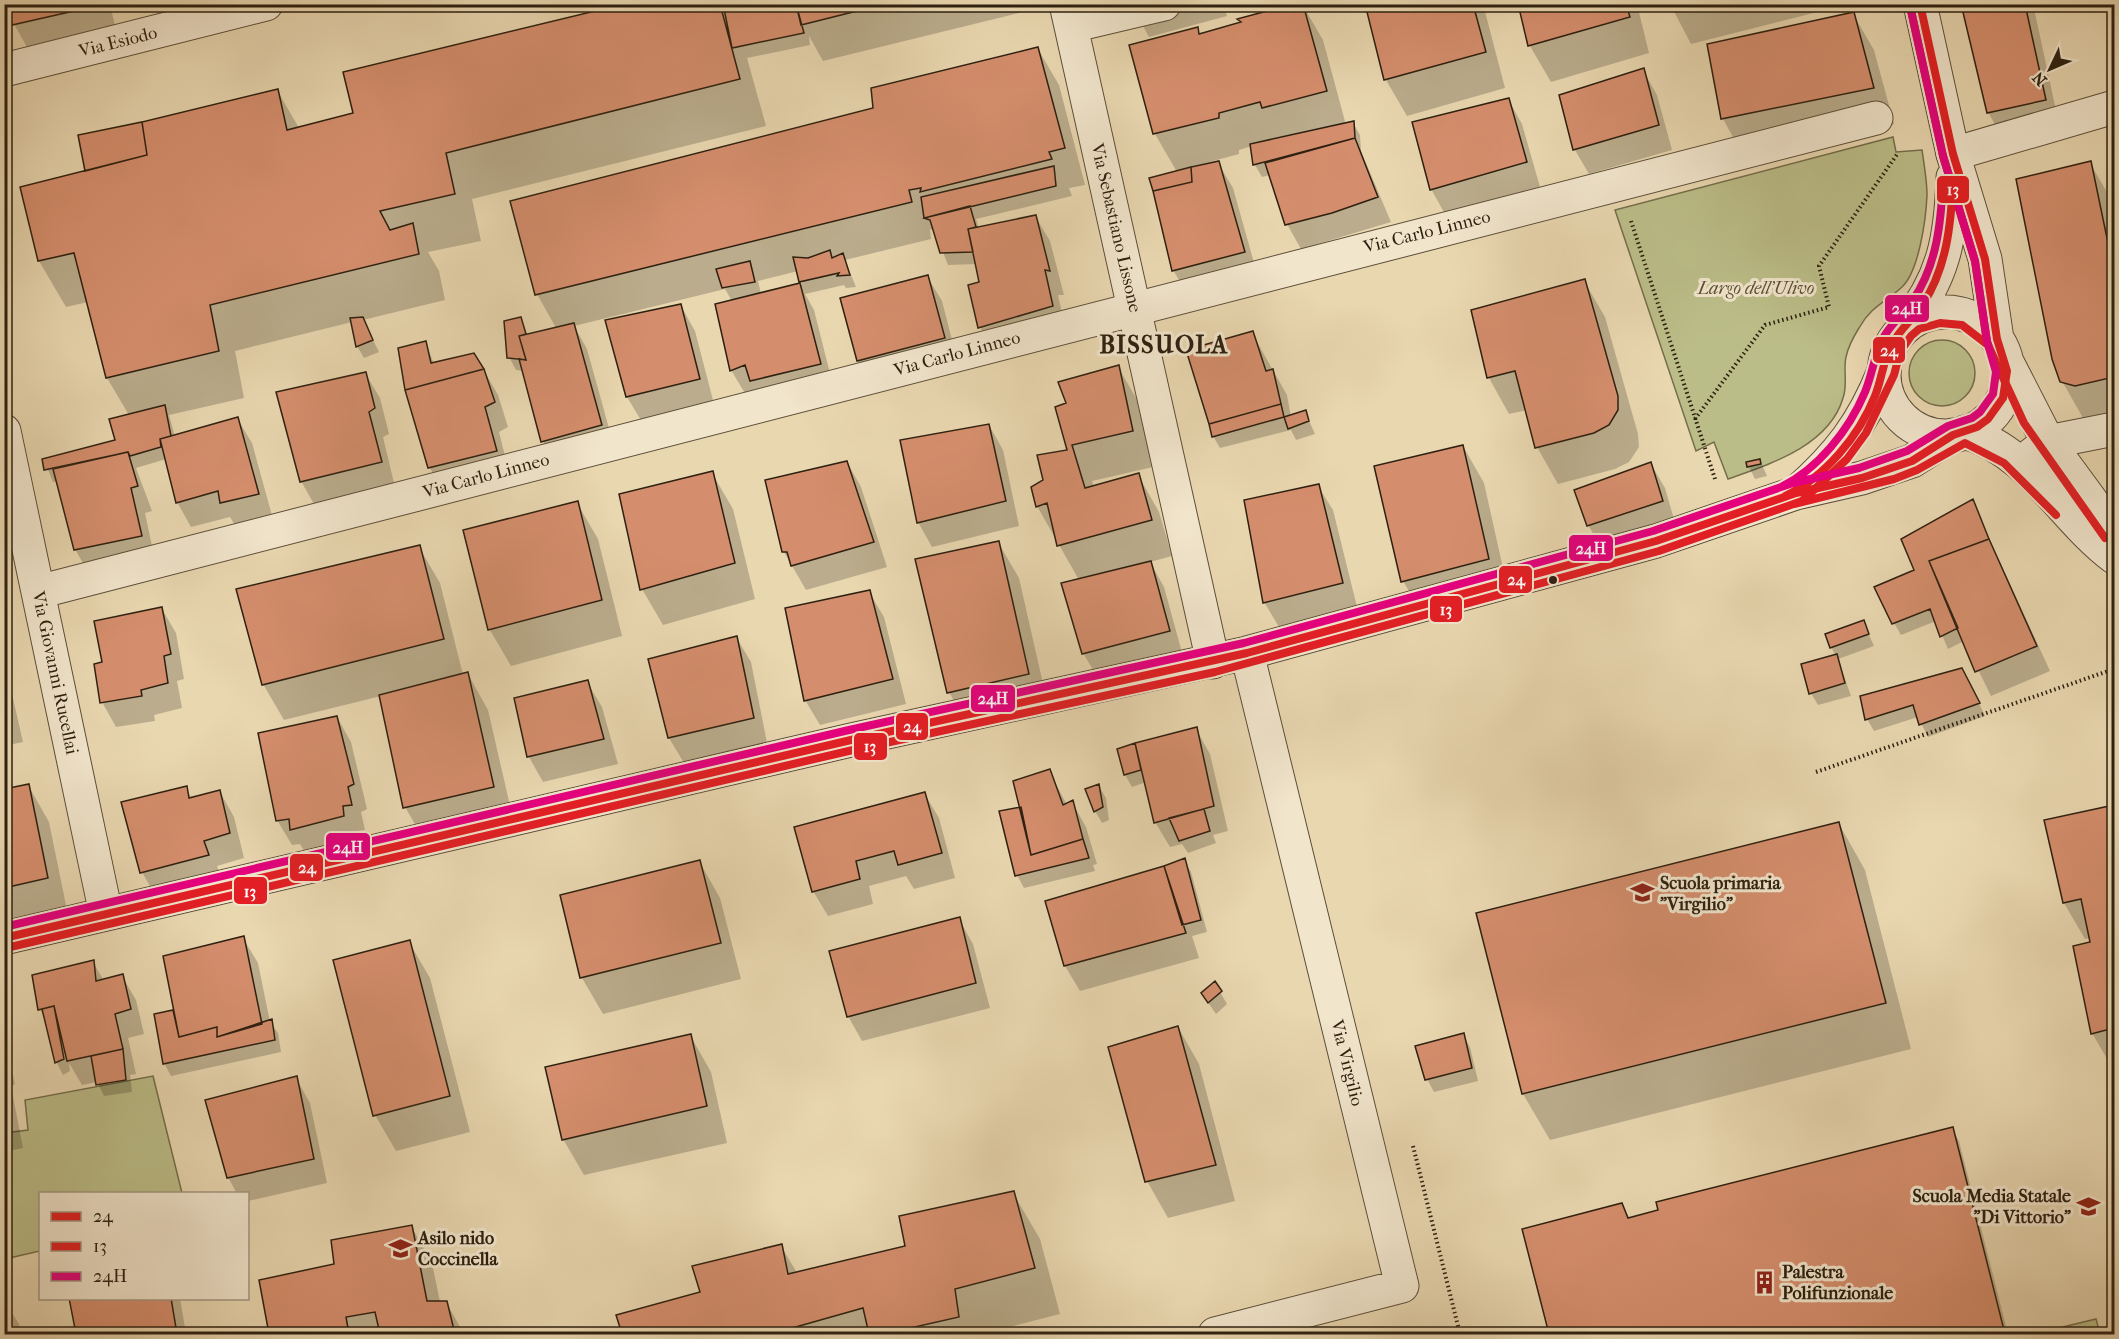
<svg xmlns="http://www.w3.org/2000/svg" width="2119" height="1339" font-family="'IM FELL French Canon',serif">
<rect width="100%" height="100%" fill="#e9d7b0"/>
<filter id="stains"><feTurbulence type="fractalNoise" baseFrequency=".00333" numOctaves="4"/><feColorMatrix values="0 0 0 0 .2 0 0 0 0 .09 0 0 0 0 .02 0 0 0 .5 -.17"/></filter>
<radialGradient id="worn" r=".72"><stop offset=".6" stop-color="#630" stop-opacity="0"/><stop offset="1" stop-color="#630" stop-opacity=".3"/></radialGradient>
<path fill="#bbbd88" stroke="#746e4c" stroke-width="1.5" d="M1893,137L1896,152L1922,150C1924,164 1927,181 1927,195C1926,219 1919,271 1902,287C1886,302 1871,306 1859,328C1854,336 1848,347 1846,357C1843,370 1848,384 1843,398C1829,446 1770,464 1728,479L1714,442L1696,451L1615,210Z
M1909 373a33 33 0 1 1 66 0a33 33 0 1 1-66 0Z
M153,1076L182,1193L40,1194V1251L5,1259V1133L28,1130L25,1100Z
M2096,1319L2100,1334H2034Z"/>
<path fill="#0003" fill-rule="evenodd" d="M9,4H110L121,52L40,70L14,24Z
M157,4H199L163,14Z
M630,4H1034L1035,9L823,61L809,36L810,45L747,58L766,126L472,199L481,241L428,252L439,271L445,300L363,320L379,352L364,358L357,346L352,322L235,351L244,398L169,415L175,437L237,418L252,443L273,519L236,527L230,517L191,527L177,502L166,459L136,468L152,511L145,513L155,560L89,574L75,549L58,481L53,482L44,460L117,441L129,415L107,378L88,302L66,307L39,261L87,172L143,123L277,90L299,128L355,114ZM157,435L161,439L163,447L160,448Z
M1131,4H1223L1227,16L1149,37Z
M1302,4L1323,40L1346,125L1353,123L1360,135L1361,151L1391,222L1301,249L1287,224L1270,175L1262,177L1255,165L1252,146L1239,150V154L1202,164L1203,166L1218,163L1233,188L1258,277L1188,295L1173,270L1177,172L1155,134L1131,46L1197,29L1201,35L1242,24L1239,20Z
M1367,4H1483L1505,88L1407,116L1386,80Z
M1519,4H1637L1649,53L1551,82L1530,46Z
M1670,4H1849L1691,44Z
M1962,4H2033L2059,124L2002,137L1988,112Z
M1853,14L1874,50L1894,124L1743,155L1723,119L1709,45Z
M1038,49L1059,85L1085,185L1069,188L1072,196L976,219L979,228L1035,216L1050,241L1064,295H1058L1066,331L994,352L980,327L981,284L977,264L948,265L935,231L930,229L931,239L845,260L856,287L846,288L844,285L805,294L814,310L834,389L746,395L731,370L732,301L725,289L574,326L587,349L615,450L557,466L543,441L524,371L516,370L509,357L520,319L528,335L556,328L537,294L874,109ZM798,271L802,284L761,294L758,281Z
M1643,70L1657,95L1672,150L1589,174L1575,150L1561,96Z
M1508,99L1522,124L1540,187L1445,214L1431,189Z
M2090,163L2111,199L2114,216V418L2097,422L2083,418L2062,381Z
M927,276L942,301L958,363L873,385L858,361Z
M1584,281L1605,317L1638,434L1639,447L1629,462L1615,469L1558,484L1537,447L1527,410L1509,414L1489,378L1472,311Z
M681,306L695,331L714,404L642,422L627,397L607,321Z
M1252,333L1287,395L1291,417L1305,412L1315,434L1296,440L1291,430L1220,448L1213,436Z
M425,342L434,364L483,369L498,395L508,427L499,432L510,476L444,493L430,468L406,390Z
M1118,367L1139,403L1153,467L1092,481L1094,487L1138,475L1159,512L1172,556L1150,562L1164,587L1183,656L1098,678L1083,653L1079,580L1037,506L1045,481L1069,451L1067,404Z
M365,373L380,398L389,434L383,437L395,487L315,506L301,481Z
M989,425L1003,450L1019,526L932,547L918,522Z
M1463,446L1484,483L1509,595L1424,617L1403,581Z
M1760,460L1767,476L1755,479L1747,463Z
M847,462L861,487L887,567L806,590L784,552Z
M1651,464L1665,488L1676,526L1603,550L1588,525Z
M712,473L733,509L755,599L663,625L642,589Z
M1318,486L1333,510L1357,607L1279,627L1264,602Z
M1972,501L2050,671L1991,696L1964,641L1948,649L1936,621L1901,635L1894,623Z
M577,503L598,539L622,636L511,666L490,630L464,531Z
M998,542L1019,578L1049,710L970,729L949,692Z
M419,547L440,583L463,675L468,674L488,710L514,823L426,843L405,807L381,696L284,720L263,684Z
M869,592L884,617L906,704L820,725L805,700Z
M4,600L11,628L4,630Z
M162,609L176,633L184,679L177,681L182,708L154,715L155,721L116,727L102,702L104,663Z
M1863,622L1874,646L1838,659L1851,696L1818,705L1811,693L1836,656L1831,647Z
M736,637L751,662L767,743L684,763L669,738L650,660Z
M4,674L9,681L23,742L4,746Z
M587,682L602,707L618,764L543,782L529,757L516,699Z
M1969,682L1985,716L1928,737L1918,717L1874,731L1867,719Z
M337,717L351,742L367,809L361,812L365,830L357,831L358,841L306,854L300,844L292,845L277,820Z
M1196,729L1210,754L1228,831L1213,835L1216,843L1188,853L1182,844L1170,847L1155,822L1146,782L1132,787L1125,775L1118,750Z
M1049,771L1067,805L1072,802L1086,827L1097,864L1093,865L1095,871L1024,888L1017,875L1021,809Z
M28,785L49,822L68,915L4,928V790Z
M1099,786L1106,798L1109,820L1102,823L1095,811Z
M186,788L192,799L220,792L234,817L244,858L217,866L222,880L156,897L142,872Z
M924,793L939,818L955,878L914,889L906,876L869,886L873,904L828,916L813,891Z
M2114,807V1069H2113L2092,1033L2090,938L2085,939L2064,903L2046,821Z
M1839,824L1865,870L1911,1049L1550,1140L1523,1094Z
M1184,860L1191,872L1207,932L1192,936L1199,958L1080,991L1065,966L1047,902Z
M699,861L720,898L741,979L603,1014L582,978Z
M959,919L973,944L990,1008L862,1041L848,1016Z
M243,938L258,963L270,1022L278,1033L281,1052L171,1076L164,1063L173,1012L176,1018Z
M409,942L430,978L470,1132L396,1151L375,1115Z
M93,962L104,981L122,976L136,1000L144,1034L128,1038L136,1074L130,1075L132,1092L104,1096L97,1082L82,1085L69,1063L70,1071L63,1075L57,1063L47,1022L40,1009Z
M1220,992L1227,1004L1216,1014L1202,994Z
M1178,1027L1199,1064L1235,1201L1168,1218L1147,1181Z
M690,1035L711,1072L727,1143L584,1175L563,1139Z
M1463,1035L1470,1047L1478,1081L1434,1092L1427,1079Z
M4,1039L15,1084L11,1086L23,1148L4,1152Z
M296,1078L310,1103L327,1183L248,1201V1194H237L228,1177Z
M1952,1129L1959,1141L2008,1334H1551L1524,1230L1622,1205L1630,1219Z
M1013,1193L1040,1239L1060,1314L982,1334H623L618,1316L702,1293L781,1246L797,1273L907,1247Z
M411,1226L432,1263L440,1302H446L464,1334H271L261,1281L336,1265Z
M71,1298H180L186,1334H77Z
M4,1300L19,1324L21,1334H4Z"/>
<path fill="#d58e6d" stroke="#2d2010" stroke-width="1.5" d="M8,4H95L96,6L12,25Z
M624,4H720L740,79L446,153L455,194L380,211L390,230L413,223L419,254L210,305L219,351L106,378L74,253L38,261L20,187L147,155L142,122L278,89L287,130L353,113L343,72Z
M723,4H796L804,33L732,48Z
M796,4H885L801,25Z
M1293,4H1303L1327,91L1262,108L1260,102L1219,113V118L1153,134L1129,45L1198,27L1199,34L1241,22L1237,19Z
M1365,4H1473L1486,52L1384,80Z
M1518,4H1626L1630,17L1528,46Z
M1961,4H2025L2046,100L1987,113Z
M1854,12L1874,88L1721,119L1707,44Z
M1038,47L1065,148L1049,152L1052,159L920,192L921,188L909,190L912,202L535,295L510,201L873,108L871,88Z
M1644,68L1659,125L1573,150L1559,95Z
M1509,98L1527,162L1430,190L1412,122Z
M1354,121L1355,138L1253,165L1250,144Z
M142,122L147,155L85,171L78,135Z
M1355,138L1378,197L1332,213L1285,225L1265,163Z
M1219,161L1245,252L1172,271L1153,191L1192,182L1191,167Z
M2091,161L2114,272V377L2075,386L2060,382L2052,359L2016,179Z
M1054,166L1056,186L924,218L921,197Z
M1191,167L1192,182L1153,191L1149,178Z
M970,206L976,227L968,229L973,252L940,253L930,220L924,218Z
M1036,215L1050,271L1045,270L1053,306L978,328L968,285L979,282L968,229Z
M830,250L832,258L843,253L850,275L837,276L839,273L799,282L793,257L808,258Z
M750,261L755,282L722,288L716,269Z
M928,275L945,338L857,361L840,298Z
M1585,279L1618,396V410L1609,425L1594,433L1535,448L1515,371L1487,378L1471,310Z
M800,283L821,364L750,381L745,365L730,371L715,304Z
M681,304L700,379L626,397L605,320Z
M363,317L373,340L356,347L350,318Z
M521,317L526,334L519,336L526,360L507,358L504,321Z
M574,323L602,425L541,442L519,359L526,360L519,336Z
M1253,331L1266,371L1273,369L1281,404L1209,424L1186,350Z
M426,341L431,363L474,353L484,369L405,390L398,348Z
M1119,365L1133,431L1072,445L1085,488L1139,473L1152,520L1057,546L1047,503L1036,507L1031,487L1043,480L1037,455L1067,450L1055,407L1066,403L1058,382Z
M484,369L495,402L485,407L497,451L428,468L405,390Z
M366,372L375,408L369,412L382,462L300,482L276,392Z
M1281,404L1284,417L1212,437L1209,424Z
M165,405L171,436L160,439L161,447L130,456L128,452L44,470L42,459L115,440L109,419Z
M1306,410L1309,421L1288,429L1284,417Z
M238,417L259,494L220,503L218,491L176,503L160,439Z
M989,424L1006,501L917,523L900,440Z
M1463,445L1489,559L1401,582L1374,466Z
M128,452L138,486L131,488L142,536L74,550L53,469Z
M1760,459L1761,464L1747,467L1746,462Z
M847,461L874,542L791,566L787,552H782L765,480Z
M1651,462L1663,501L1587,526L1574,490Z
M713,471L735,563L640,590L619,494Z
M1319,484L1343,583L1263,603L1244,500Z
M1973,499L1989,539L1929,561L1958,628L1940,637L1930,609L1892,624L1874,587L1914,570L1901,539Z
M578,501L602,600L488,630L463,530Z
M1989,539L2037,646L1975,672L1929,561Z
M999,541L1029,674L947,693L915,559Z
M420,545L444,639L262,685L236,589Z
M1151,561L1170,631L1082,654L1061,583Z
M870,590L893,679L804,701L785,608Z
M162,607L171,654L164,656L168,683L141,690L142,696L100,703L94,664L102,662L94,621Z
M1864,620L1869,634L1830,648L1825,634Z
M737,636L754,718L668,738L648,659Z
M1837,654L1845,683L1809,694L1801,664Z
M1962,668L1980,703L1919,725L1913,705L1865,720L1860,696Z
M468,672L494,787L403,808L379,695Z
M588,680L604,739L527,757L514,698Z
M4,695L9,717L4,718Z
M337,716L354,784L348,787L352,805L343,806L344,816L290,830L289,819L276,821L258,733Z
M1197,727L1214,806L1154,823L1135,743Z
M1135,743L1141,770L1124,775L1117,749Z
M1050,769L1063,805L1073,800L1083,839L1031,855L1013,781Z
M29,784L48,878L4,888V789Z
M1099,784L1103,807L1094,812L1085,789Z
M187,786L189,798L220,790L230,833L204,841L209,855L140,873L121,802Z
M925,792L942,853L898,865L894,851L856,861L860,879L812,892L794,827Z
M2114,805V1028L2091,1034L2073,946L2090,942L2081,899L2063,903L2044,820Z
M1021,807L1031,855L1083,839L1089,858L1015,876L999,811Z
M1204,809L1210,831L1179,841L1169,818Z
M1839,822L1886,1003L1522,1094L1476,913Z
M1185,858L1201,920L1182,925L1164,866Z
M700,860L721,943L580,978L560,895Z
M1164,866L1186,933L1064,966L1045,901Z
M960,917L976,983L847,1017L829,951Z
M244,936L262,1024L217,1037V1027L179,1037L163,956Z
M410,940L450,1096L373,1116L333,960Z
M94,960L96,981L123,974L131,1009L115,1014L123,1049L67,1061L54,1006L38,1010L32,975Z
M1215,981L1222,991L1208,1003L1201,993Z
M54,1006L64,1059L55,1063L42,1009Z
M173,1010L179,1037L217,1027V1037L272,1019L275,1040L163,1064L154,1014Z
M1178,1026L1216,1165L1145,1182L1108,1047Z
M1464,1033L1472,1068L1425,1080L1415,1046Z
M691,1034L707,1106L562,1140L545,1067Z
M123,1049L126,1080L96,1085L91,1056Z
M297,1076L314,1159L227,1178L205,1100Z
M1953,1127L2005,1334H1549L1522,1229L1622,1203L1628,1218L1658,1210L1656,1202Z
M1014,1191L1035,1268L955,1289L959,1317L884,1334H869L863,1308L771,1334H622L616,1315L700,1292L692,1266L782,1244L788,1274L905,1246L899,1216Z
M412,1225L427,1301H447L455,1334H380L375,1312L346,1317L349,1334H269L259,1280L334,1264L331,1240Z
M4,1298H6L13,1334H4Z
M69,1298H171L177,1334H76Z"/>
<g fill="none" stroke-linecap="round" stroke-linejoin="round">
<defs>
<path id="minor" d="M1066,4L1213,662
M1071,26L1164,4
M4,70L266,4
M1953,154L2114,107
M4,431L106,914
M2021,463L2048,442L2114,429
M1796,493C1838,456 1863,424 1884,371
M38,592L1876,118
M4,938L851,740L1247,653L1656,541L1796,493L1862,478L1912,461L1953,435
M1215,1334L1402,1286L1247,653"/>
<path id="tertiary" d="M1920,4L1953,154L1985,259L1997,339
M1884 374a62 62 0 1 1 124 0a62 62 0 1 1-124 0Z
M1905,326C1944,278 1951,238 1953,177
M2007,362L2048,442L2114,532
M1965,432C2031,452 2062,518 2114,557"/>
</defs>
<use href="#minor" stroke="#5c4e38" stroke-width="35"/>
<use href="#tertiary" stroke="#5c4e38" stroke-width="35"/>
<path stroke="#2d2010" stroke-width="4" stroke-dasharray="1.5 3" stroke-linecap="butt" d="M1631,221L1715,479
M1695,419L1765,325L1829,307L1819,266L1898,153
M1816,772L2114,669
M1413,1146L1460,1334"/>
<use href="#minor" stroke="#f1e5cc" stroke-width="33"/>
<use href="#tertiary" stroke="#f1e5cc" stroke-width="33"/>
<defs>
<path id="bus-1" d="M1785,496C1825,477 1859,436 1875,396C1882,379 1883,360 1892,344C1900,329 1914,318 1923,304C1947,267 1951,224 1953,181
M4,938L851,740L1247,653L1656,541L1796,493L1862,478L1912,461L1953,435L1977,427L1988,419L2003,398L2007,371L1997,339L1985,259L1953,154L1920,4"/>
<path id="bus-2" d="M1910,6L1943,156L1975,261L1987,342L1999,372
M1794,504L1894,479L1917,470L1965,443L2004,463L2056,515
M6,948L853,750L1215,672L1659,551L1802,501L1847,459L1866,433L1894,375L1900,352L1911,336L1919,329L1940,323L1962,325L1988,345L2024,423L2105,538"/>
<path id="bus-3" d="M1781,487C1818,469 1849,430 1865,392C1872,375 1874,357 1882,340C1890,324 1904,314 1913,300C1937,265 1941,222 1943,181
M4,927L849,730L1244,643L1653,531L1793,483L1859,468L1907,451L1948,426L1972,418L1980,412L1993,394L1996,372L1987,341L1975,261L1943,156L1910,6"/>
</defs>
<use href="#bus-1" stroke="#f1e5cc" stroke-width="12"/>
<use href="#bus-2" stroke="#f1e5cc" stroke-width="12"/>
<use href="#bus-3" stroke="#f1e5cc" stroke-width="12"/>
<use href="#bus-1" stroke="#e31e24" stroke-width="8"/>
<use href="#bus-2" stroke="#e31e24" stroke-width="8"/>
<use href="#bus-3" stroke="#e5007d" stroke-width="8"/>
</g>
<defs>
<symbol id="school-bare" viewBox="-9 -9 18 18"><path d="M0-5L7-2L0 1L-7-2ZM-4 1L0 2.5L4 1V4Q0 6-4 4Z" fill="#8f2418" stroke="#f1e5cc" stroke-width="2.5" paint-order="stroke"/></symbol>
<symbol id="building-bare" viewBox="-9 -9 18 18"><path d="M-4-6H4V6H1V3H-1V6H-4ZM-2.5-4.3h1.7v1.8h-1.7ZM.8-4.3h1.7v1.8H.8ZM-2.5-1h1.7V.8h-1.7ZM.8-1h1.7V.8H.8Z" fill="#8f2418" stroke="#f1e5cc" stroke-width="2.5" paint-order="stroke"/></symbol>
</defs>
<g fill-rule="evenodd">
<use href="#school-bare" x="1626" y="876" width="33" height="33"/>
<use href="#school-bare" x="2072" y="1190" width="33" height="33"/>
<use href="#school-bare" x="384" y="1232" width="33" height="33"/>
<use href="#building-bare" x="1748" y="1266" width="33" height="33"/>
</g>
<circle fill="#2d2010" stroke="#f1e5cc" stroke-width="2" cx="1553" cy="580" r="5"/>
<g text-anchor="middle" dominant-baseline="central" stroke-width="6" stroke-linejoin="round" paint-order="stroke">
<g font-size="18" fill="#2d2010" stroke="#f1e5cc">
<text transform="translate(118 42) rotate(-14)">Via Esiodo</text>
<text transform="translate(1116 228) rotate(77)">Via Sebastiano Lissone</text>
<text transform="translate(1427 232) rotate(-14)">Via Carlo Linneo</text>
<text transform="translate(957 354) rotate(-15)">Via Carlo Linneo</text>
<text transform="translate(486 476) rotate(-15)">Via Carlo Linneo</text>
<text transform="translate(55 673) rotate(78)">Via Giovanni Rucellai</text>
<text transform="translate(1347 1063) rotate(76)">Via Virgilio</text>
</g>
<g font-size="18" font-style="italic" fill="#584f34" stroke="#f1e5cc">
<text x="1756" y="288">Largo dell'Ulivo</text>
</g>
<g font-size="18" font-weight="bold" fill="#2d2010" stroke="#f1e5cc" text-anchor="start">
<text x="1660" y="883">Scuola primaria<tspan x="1660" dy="21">"Virgilio"</tspan></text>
<text x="2071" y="1196" text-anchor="end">Scuola Media Statale<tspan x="2071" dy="21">"Di Vittorio"</tspan></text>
<text x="418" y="1238">Asilo nido<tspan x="418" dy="21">Coccinella</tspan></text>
<text x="1782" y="1272">Palestra<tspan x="1782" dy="21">Polifunzionale</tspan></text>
</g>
<g font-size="24" font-weight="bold" letter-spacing="1.5" fill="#2d2010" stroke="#f1e5cc">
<text x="1164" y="345">BISSUOLA</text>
</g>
</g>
<g stroke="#f1e5cc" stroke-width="2">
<rect x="1936" y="175" width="34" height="29" rx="6" fill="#e31e24"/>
<rect x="1884" y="294" width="46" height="29" rx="6" fill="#e5007d"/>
<rect x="1872" y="336" width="34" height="28" rx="6" fill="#e31e24"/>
<rect x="1568" y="534" width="46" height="28" rx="6" fill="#e5007d"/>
<rect x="1498" y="565" width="35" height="29" rx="6" fill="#e31e24"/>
<rect x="1429" y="595" width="34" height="28" rx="6" fill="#e31e24"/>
<rect x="970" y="684" width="46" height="29" rx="6" fill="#e5007d"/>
<rect x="895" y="712" width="34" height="29" rx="6" fill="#e31e24"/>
<rect x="853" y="732" width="35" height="29" rx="6" fill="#e31e24"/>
<rect x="325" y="832" width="46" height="29" rx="6" fill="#e5007d"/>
<rect x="289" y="853" width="35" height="29" rx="6" fill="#e31e24"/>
<rect x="233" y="876" width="35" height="29" rx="6" fill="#e31e24"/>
</g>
<g font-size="16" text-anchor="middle" font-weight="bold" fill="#fff">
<text x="1953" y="195">13</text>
<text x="1907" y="314">24H</text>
<text x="1889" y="356">24</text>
<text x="1591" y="554">24H</text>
<text x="1516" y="585">24</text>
<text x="1446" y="615">13</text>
<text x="993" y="704">24H</text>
<text x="912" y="732">24</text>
<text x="870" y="752">13</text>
<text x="348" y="853">24H</text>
<text x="307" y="873">24</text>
<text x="250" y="897">13</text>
</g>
<rect width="2119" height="1339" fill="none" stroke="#e9d7b0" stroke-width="24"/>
<rect x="6" y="6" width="2107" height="1327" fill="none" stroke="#2d2010" stroke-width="3"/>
<rect x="12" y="12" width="2095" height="1315" fill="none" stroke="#2d2010" stroke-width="1.5"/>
<rect x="39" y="1192" width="210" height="108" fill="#f1e5cc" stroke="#a39681" stroke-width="1.5"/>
<rect x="51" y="1212" width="30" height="9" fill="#e31e24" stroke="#a39681" stroke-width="1.5"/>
<text x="93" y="1222" font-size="18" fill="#2d2010">24</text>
<rect x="51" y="1242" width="30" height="9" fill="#e31e24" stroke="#a39681" stroke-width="1.5"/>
<text x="93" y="1252" font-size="18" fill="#2d2010">13</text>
<rect x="51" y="1272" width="30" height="9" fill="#e5007d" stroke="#a39681" stroke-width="1.5"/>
<text x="93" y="1282" font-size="18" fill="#2d2010">24H</text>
<g transform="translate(2050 69) rotate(226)" stroke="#f1e5cc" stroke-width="4.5" paint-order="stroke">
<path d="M0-4.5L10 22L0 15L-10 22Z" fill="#2d2010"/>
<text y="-9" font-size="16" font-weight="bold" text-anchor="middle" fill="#2d2010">N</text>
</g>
<rect width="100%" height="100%" filter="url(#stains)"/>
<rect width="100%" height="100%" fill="url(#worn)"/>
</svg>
